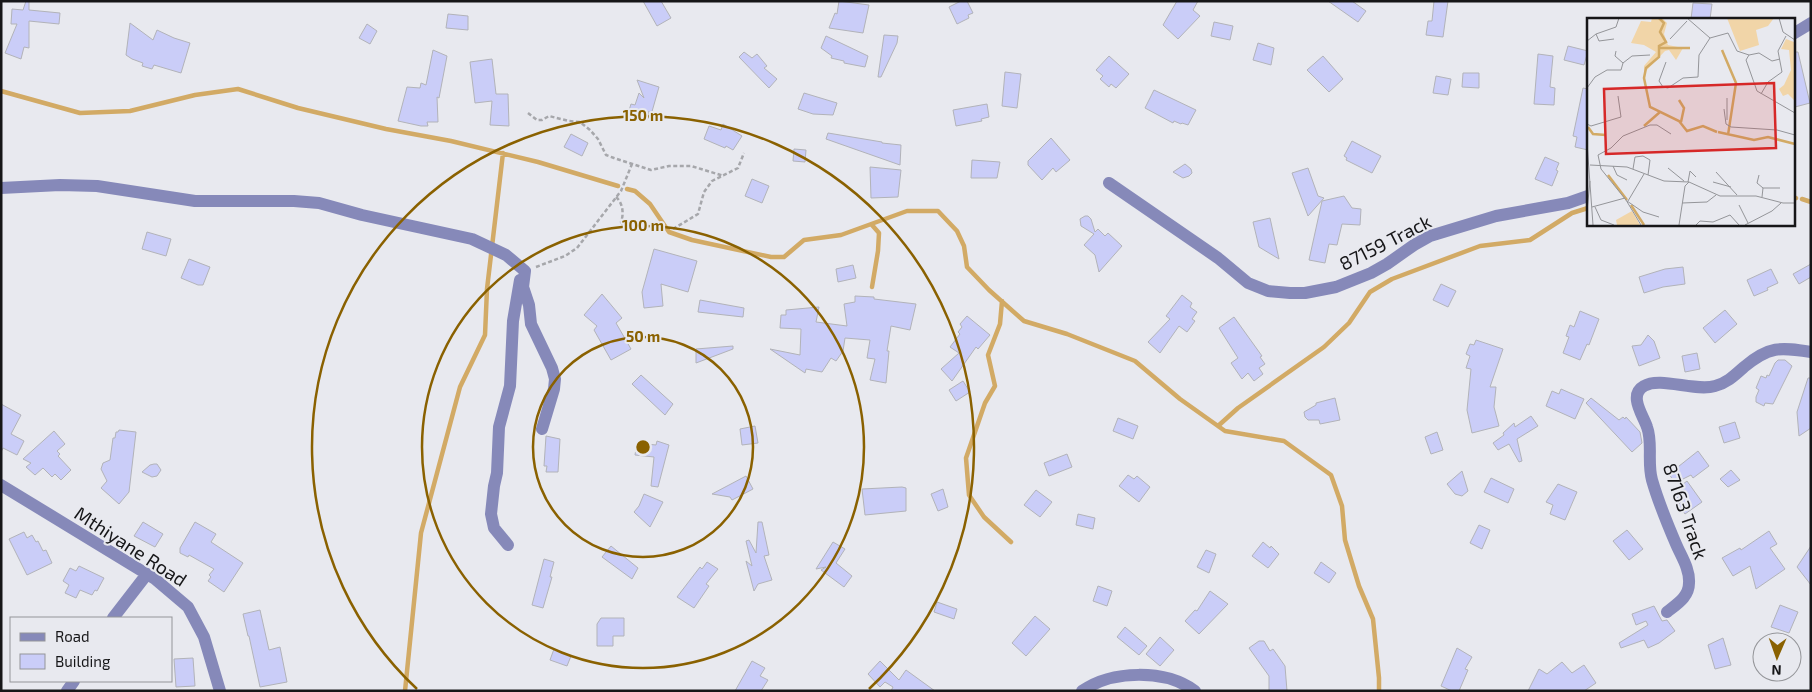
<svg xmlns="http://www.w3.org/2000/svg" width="1812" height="692" font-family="'Exo 2',sans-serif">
<rect width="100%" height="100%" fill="#e8e9ef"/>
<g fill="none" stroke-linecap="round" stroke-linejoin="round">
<path stroke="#d2aa65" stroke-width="4.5" d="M1,91L80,113L130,111L195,95L238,89L298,108L386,129L451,141L538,162L618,186
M627,189L635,191L650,204L669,232L692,240L771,257H784L804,240L841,235L907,211H938L957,231L964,246L967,267L989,290L1024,321L1067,334L1135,361L1180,399L1225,431L1284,441L1331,475L1342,506L1345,540L1359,586L1373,619L1379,678V691
M1793,199L1796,198
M1802,199L1811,202
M872,225L879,233L878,251L872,287
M1002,301L1000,324L988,355L995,386L985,403L966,458L969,495L984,517L1011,542
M1218,426L1238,408L1324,347L1349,323L1370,292L1392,279L1480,246L1530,240L1572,213L1588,208
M405,691L421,533L460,387L485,335L487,289L503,153"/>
</g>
<path fill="#cacdf8" stroke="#b2b3b9" d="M26,1H29V10L60,13L59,24L29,21V48L24,47L21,59L5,53L17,24H11L12,9L23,10Z
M643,1H661L671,18L657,26Z
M839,1L869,5L863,33L829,28L835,13L837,14Z
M961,1H967L973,13L968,15L969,18L957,24L949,7Z
M1177,1H1198L1193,10L1200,16L1178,39L1163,25Z
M1328,1H1352L1366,11L1358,22Z
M1434,1H1448L1443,37L1426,35L1428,21H1432Z
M1693,3L1712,4L1710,19H1691Z
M448,14L468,16V30L446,28Z
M1214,22L1233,26L1230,40L1211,36Z
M130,23L153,40L157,30L174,38L190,43L181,73L154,65L152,69L142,66L143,63L132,59L126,55Z
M367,24L377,31L370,44L359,38Z
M884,35L898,36L897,43L881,77H878Z
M826,36L868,56L865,67L844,63V61L831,58L832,56L821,48Z
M1258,43L1274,48L1271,65L1253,60Z
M1568,46L1588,51L1584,65L1564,60Z
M433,50L447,56L439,98L437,97L438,122H427L428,126H421L398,121L407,87L420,88L421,83L426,85Z
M744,52L752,58L757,54L767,66L764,68L777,79L769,88L739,57Z
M1793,52H1798L1810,103L1795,107L1793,100Z
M1538,54L1553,56L1550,87L1555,88L1554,105L1534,104Z
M1109,56L1129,74L1116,88L1111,84L1109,87L1100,79L1103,76L1096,70Z
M1323,56L1343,79L1329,92L1307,70Z
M492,59L496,94H508L509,126L490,125L492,101L475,103L470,62Z
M1005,72L1021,74L1017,108L1002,106Z
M1463,73H1479V88L1462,87Z
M1436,76L1451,79L1448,95L1433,93Z
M637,80L659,87L651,115L649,111L648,119L627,117L631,104L635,105L639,93L644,98Z
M1583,88L1588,89V150L1575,147L1577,137L1573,136Z
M1154,90L1196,110L1188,125L1182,123L1181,124L1174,121L1173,123L1145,108Z
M804,93L837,103L833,115L813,114L798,109Z
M987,104L989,117L981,119L982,121L956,126L953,110Z
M723,124L742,136L733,150L726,146L725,148L704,139L709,126L721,130Z
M828,133L882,142V143L901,145L900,165L826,139Z
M571,134L588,143L582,156L564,147Z
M1051,138L1070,160L1056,172L1053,168L1042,180L1028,165V161Z
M1352,141L1381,156L1372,173L1346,160L1347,158L1344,156Z
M794,149L806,150L805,162L793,161Z
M1545,157L1559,163L1556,170L1558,171L1552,186L1535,179Z
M972,160L1000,162L997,178H971Z
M1185,164L1191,169L1192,173L1189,176L1183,178L1173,172Z
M870,167L901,170L898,197L871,198Z
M1308,168L1318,196L1324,198L1308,216L1292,173Z
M752,179L769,186L762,203L745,196Z
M1344,196L1352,208L1361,209L1360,225L1342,224L1337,245L1329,244L1325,263L1309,260L1322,201Z
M1085,216H1088L1091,219L1095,232L1098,229L1105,236L1108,233L1122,246L1099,272L1095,255L1084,245L1094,234L1081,226L1080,219Z
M1270,218L1279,259L1259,247L1253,222Z
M147,232L171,239L166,256L142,249Z
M654,249L697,261L688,292L661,284L663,306L644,308L642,292Z
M189,259L210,267L203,285H198L181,278Z
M1811,264V277L1799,284L1793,274Z
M853,265L856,278L838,282L836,269Z
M1683,267L1685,284L1663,287L1644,293L1639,277L1665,269Z
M1771,269L1778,283L1767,288L1768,290L1754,296L1747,280Z
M1441,284L1456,291L1448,307L1433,300Z
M602,294L622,318L616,323L631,349L611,360L594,330L597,326L584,315Z
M1182,295L1192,303L1190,307L1197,312L1192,319L1195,321L1187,332L1179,326L1160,353L1148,342L1170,319L1166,316Z
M855,296L874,297V299L916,304L910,330L891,326L887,351H889L886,383L870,380L875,359L867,358L870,340L845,338L843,351L836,361L831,358L822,372L806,369L805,373L770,349L800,355L801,329L780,328L781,315H786V310L819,307L816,322L847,326L844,304L855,302Z
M700,300L744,308L743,317L698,312Z
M1725,310L1737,324L1715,343L1703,328Z
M1580,311L1599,319L1589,345L1587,344L1580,360L1563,353L1569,337L1566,336L1570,325L1574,327Z
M967,316L990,335L978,349L976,347L952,381L941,369L959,353L950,347L960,334L958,332L962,327L960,324Z
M1234,317L1262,356L1260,357L1265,364L1259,368L1263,374L1254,381L1248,373L1242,379L1231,363L1238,358L1219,328Z
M1648,335L1654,341L1660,358L1639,366L1632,346L1641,345Z
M1476,340L1503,349L1490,387H1496L1494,407L1499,426L1472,433L1467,410L1471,369L1466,368L1470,356L1466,354L1470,344L1474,345Z
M733,346V349L696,363V349Z
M1697,353L1700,369L1685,372L1682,356Z
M1778,360H1785L1792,366L1773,404L1765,403L1764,406L1756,402V397L1759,390L1756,388L1761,376L1766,378L1767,375L1769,376L1775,363Z
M641,375L673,404L665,415L632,384Z
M1808,378H1811V428L1799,436L1797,412Z
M963,381L970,392L956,401L949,390Z
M1561,389L1584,399L1575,419L1546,406L1552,391L1559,394Z
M1335,398L1340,420L1320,424L1319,420H1308L1305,417L1304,412L1316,405V403Z
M1591,398L1619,420L1623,417L1625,419L1626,417L1640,432L1642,443L1632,452L1586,403Z
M1,404L21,415L11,434L24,441L17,455L3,448L1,452Z
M1531,416L1538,426L1517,439L1522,461L1519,462L1509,444L1498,450L1493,443L1504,435L1503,433L1514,423L1515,427Z
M1118,418L1138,426L1133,439L1113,431Z
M1735,422L1740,438L1724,443L1719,427Z
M755,426L758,443L742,445L740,429Z
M119,430L136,432L129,492L119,504L101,488L107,481L101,469L103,463L110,460L113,438H115L116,432H118Z
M54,431L65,444L57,451L60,454L58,456L71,470L61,480L55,474L52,477L43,468L35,475L26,467L31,463L23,459Z
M1437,432L1443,450L1431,454L1425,437Z
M546,436L560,439L558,472H546L547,466H544Z
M657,441L669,445L658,487L651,486L654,457L635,455L637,443L656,445Z
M1698,451L1709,466L1693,478L1691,475L1675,483L1669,474Z
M1067,454L1072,467L1049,476L1044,463Z
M154,464H157L161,470L157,476L152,477L142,472L150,465Z
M1731,470L1740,480L1728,487L1720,479Z
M1462,471L1468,491L1462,496L1455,494L1447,484Z
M1128,475L1134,479L1137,476L1150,487L1139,502L1119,486Z
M746,476L753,489L732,500L730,497L712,494Z
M1491,478L1514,489L1508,503L1484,492Z
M1687,481L1702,502L1685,514L1678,505L1681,502L1676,496L1682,492L1678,488Z
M1558,484L1577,492L1565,520L1550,514L1553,505L1546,502Z
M902,487L906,488V511L865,515L862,489Z
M943,489L948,507L938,511L931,494Z
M1036,490L1052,502L1040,517L1024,505Z
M644,494L663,502L650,527L634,512L639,506Z
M1078,514L1095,518L1093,529L1076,525Z
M143,522L163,534L155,547L134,536Z
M195,522L216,534L211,542L243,563L224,592L208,581L211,577L209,575L214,569L189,555L188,557L180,553V548Z
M758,522H762L769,555L764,556L772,580L758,584L754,591L746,561L752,566L746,541L749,540L756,553Z
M1479,525L1490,530L1482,549L1470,543Z
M1627,530L1643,549L1629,560L1613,541Z
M1769,531L1777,544L1770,548L1785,569L1756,589L1750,566L1733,576L1722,558L1740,548L1741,550Z
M24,532L27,538L32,535L36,542L38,541L43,551L46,550L52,563L27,575L9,539Z
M833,542L845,549L836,563L852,576L844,587L821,570L826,567L816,569Z
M1263,542L1270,548L1271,546L1279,554L1268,568L1252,556Z
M611,546L638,568L632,579L602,557Z
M1811,546V585L1797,567Z
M1206,550L1216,554L1209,573L1197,567Z
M544,559L554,562L550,577H552L543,608L532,605Z
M707,562L718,569L706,584L709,586L694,608L677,597L700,567L702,569Z
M1321,562L1336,573L1329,583L1314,573Z
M79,566L104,578L97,591L95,590L92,595L80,590L76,598L65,593L69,585L63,581L70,568L76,571Z
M1098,586L1112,591L1107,606L1093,601Z
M1210,591L1228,604L1199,634L1185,621L1195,610L1197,611Z
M937,602L957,609L954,619L934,612Z
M1780,605L1798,612L1789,633L1771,627Z
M1654,606L1662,621L1667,620L1675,631L1659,643L1648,648L1644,640L1621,648L1619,643L1648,625L1646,621L1636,625L1632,614Z
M260,610L269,650L280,647L287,682L260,687L249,636H248L243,614Z
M1035,616L1050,629L1026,656L1012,643Z
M601,618H624V636H613V646H597V624Z
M1125,627L1147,646L1139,655L1117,637Z
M1160,637L1174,650L1160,666L1146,654Z
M1723,638L1731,665L1715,669L1708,645Z
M1259,641H1264L1270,651L1273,649L1285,666L1287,691H1269V676L1249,648Z
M1457,648L1472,657L1465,669L1468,670L1459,691H1452L1441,686Z
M554,649L571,656L567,666L550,660Z
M193,658L195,686L176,687L174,659Z
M752,661L765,668L760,676L768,680L761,691H735Z
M880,661L899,680L906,670L935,691H891L893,687L885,682L880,687L868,674Z
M1562,662L1572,673L1584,665L1596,683L1584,691H1528L1539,669L1547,674Z"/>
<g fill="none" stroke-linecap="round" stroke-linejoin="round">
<path stroke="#a6a7ab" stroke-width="2.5" stroke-dasharray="4 2.5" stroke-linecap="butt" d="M528,113L537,120H542L549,116L569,121L580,122L590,130L598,139L606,155L614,158L651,170L669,166H691L724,176
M616,197C623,203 624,214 621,222L624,226L651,230
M673,229L698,214L704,192L712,181L738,168L744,153
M536,267L565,256L577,248L621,191L632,164"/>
<path stroke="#8689b9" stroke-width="12" d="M1793,34L1811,23
M1109,183L1218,258L1248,283L1268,291L1290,293H1305L1336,287L1371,273L1387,264L1414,245L1430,236L1496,216L1568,203L1588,196
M1,188L60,185L97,186L195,201H294L319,203L362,215L472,239L506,255L525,271L523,287L529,305L531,324L552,368L555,379L554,389L542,429
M1,485L155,579L188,607L204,637L220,691
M508,545L494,528L491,514L494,486L497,473L499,427L510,386L513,321L520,280
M1667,612C1677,604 1689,597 1689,583C1690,569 1681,556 1676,544C1667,523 1658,501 1652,480C1647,462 1653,443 1647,427C1643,415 1628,395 1644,386C1660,376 1695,392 1715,386C1727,383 1735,375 1744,367C1769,346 1780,347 1811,352
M113,618L147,574
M67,691L74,681
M1082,691C1112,670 1165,669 1195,691"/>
</g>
<g fill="none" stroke="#8a6100" stroke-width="2.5">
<circle cx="643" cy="447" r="110"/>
<circle cx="643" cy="447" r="221"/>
<path d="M417 689A331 331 0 1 1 869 689"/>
</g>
<g text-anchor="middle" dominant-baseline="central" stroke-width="4" stroke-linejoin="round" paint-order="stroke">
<g font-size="19" fill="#161618" stroke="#e8e9ef">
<text transform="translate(1385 242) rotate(-27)">87159 Track</text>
<text transform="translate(1686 511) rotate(71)">87163 Track</text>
<text transform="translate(131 546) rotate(33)">Mthiyane Road</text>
</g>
</g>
<g transform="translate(1587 18)">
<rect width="208" height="208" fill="#e8e9ef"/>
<path d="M65,0H75L80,5L77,16L81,27L96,30L89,42L82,32L78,33L57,55V48L69,34L57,27L44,25L54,3L64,4ZM140,0H187L181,8L169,12L172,27L153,33ZM199,21L207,24V82L201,76L196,78L192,71L197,67L204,52L202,32L194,31ZM45,193L53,207H30L29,202Z" fill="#f1d5a8"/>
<path fill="none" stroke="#d2aa65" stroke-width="2.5" d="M72,0L77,5L73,14L79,24L72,28V39L59,50L57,60L63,89L92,103L100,113L116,108L130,114M72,30H103M135,32L149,65L141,117M92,82L97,90L94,104M57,108L73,94M1,109L6,116L19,117M131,114L167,122L181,119L208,126M21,157L40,182M44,187L57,207"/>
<path fill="none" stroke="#949599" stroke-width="1" d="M100,0L123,20M192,0L196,14L208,22M9,16L12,23L27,21M83,21L100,3M0,23L9,16L29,9L32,0M29,33L28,38L36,45M162,37L159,42L170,73L208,95M162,37L172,35L185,43L193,41M79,44L72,63L76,69L81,70L96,60L111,59L112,37L123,20L141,15L150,33L162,37M0,70L8,59L20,52H34L36,45L45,38L63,37M174,76L181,64L195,54L191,33L199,18M140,80V102M137,91L139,106L144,109L190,112L208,117M0,106L4,108L34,99L31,78M0,125L6,207M3,147L40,149L77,163L102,164L133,178H169L196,185H208M26,148L30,157L40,162M81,150L97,163M46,151L48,139L56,138L63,142L61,157M129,154L150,177M172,157L170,165L176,170L175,179M101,164L103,153L109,159M126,164L144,169M176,170H193M40,183L56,194L72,199M41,183L57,156M95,185L120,184L129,177M152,187L161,205M5,189L38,180M8,189L14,202L27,207M0,193L3,163M54,207L39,182L14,151L11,137L24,130L36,118L63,107H70L84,116M92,207L98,168L102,164M109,207L113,203L126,204L143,197L152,207M158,207L185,193L194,185"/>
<path fill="#d62828" fill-opacity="0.15" stroke="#d62828" stroke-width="2.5" d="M187,65L189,130L19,136L17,71Z"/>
<rect width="208" height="208" fill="none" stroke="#161618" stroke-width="2.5"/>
</g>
<circle cx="643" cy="447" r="8" fill="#8a6100" stroke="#e8e9ef" stroke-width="2.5"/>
<g font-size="15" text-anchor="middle" font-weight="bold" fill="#8a6100" stroke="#e8e9ef" stroke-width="4" stroke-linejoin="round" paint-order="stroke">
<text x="643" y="121">150 m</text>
<text x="643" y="231">100 m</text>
<text x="643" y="342">50 m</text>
</g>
<rect width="1812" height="692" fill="none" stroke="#161618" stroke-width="5"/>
<rect x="10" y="617" width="162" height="65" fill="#e8e9ef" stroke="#949599"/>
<rect x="20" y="633" width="25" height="8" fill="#8689b9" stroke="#949599"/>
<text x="55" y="642" font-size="15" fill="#161618">Road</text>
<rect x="20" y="654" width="25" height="15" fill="#cacdf8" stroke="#949599"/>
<text x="55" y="667" font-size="15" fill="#161618">Building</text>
<g transform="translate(1777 657) rotate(182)"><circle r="24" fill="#e8e9ef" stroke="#949599"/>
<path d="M0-4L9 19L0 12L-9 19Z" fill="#8a6100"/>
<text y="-8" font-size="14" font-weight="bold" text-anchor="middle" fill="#161618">N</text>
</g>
</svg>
